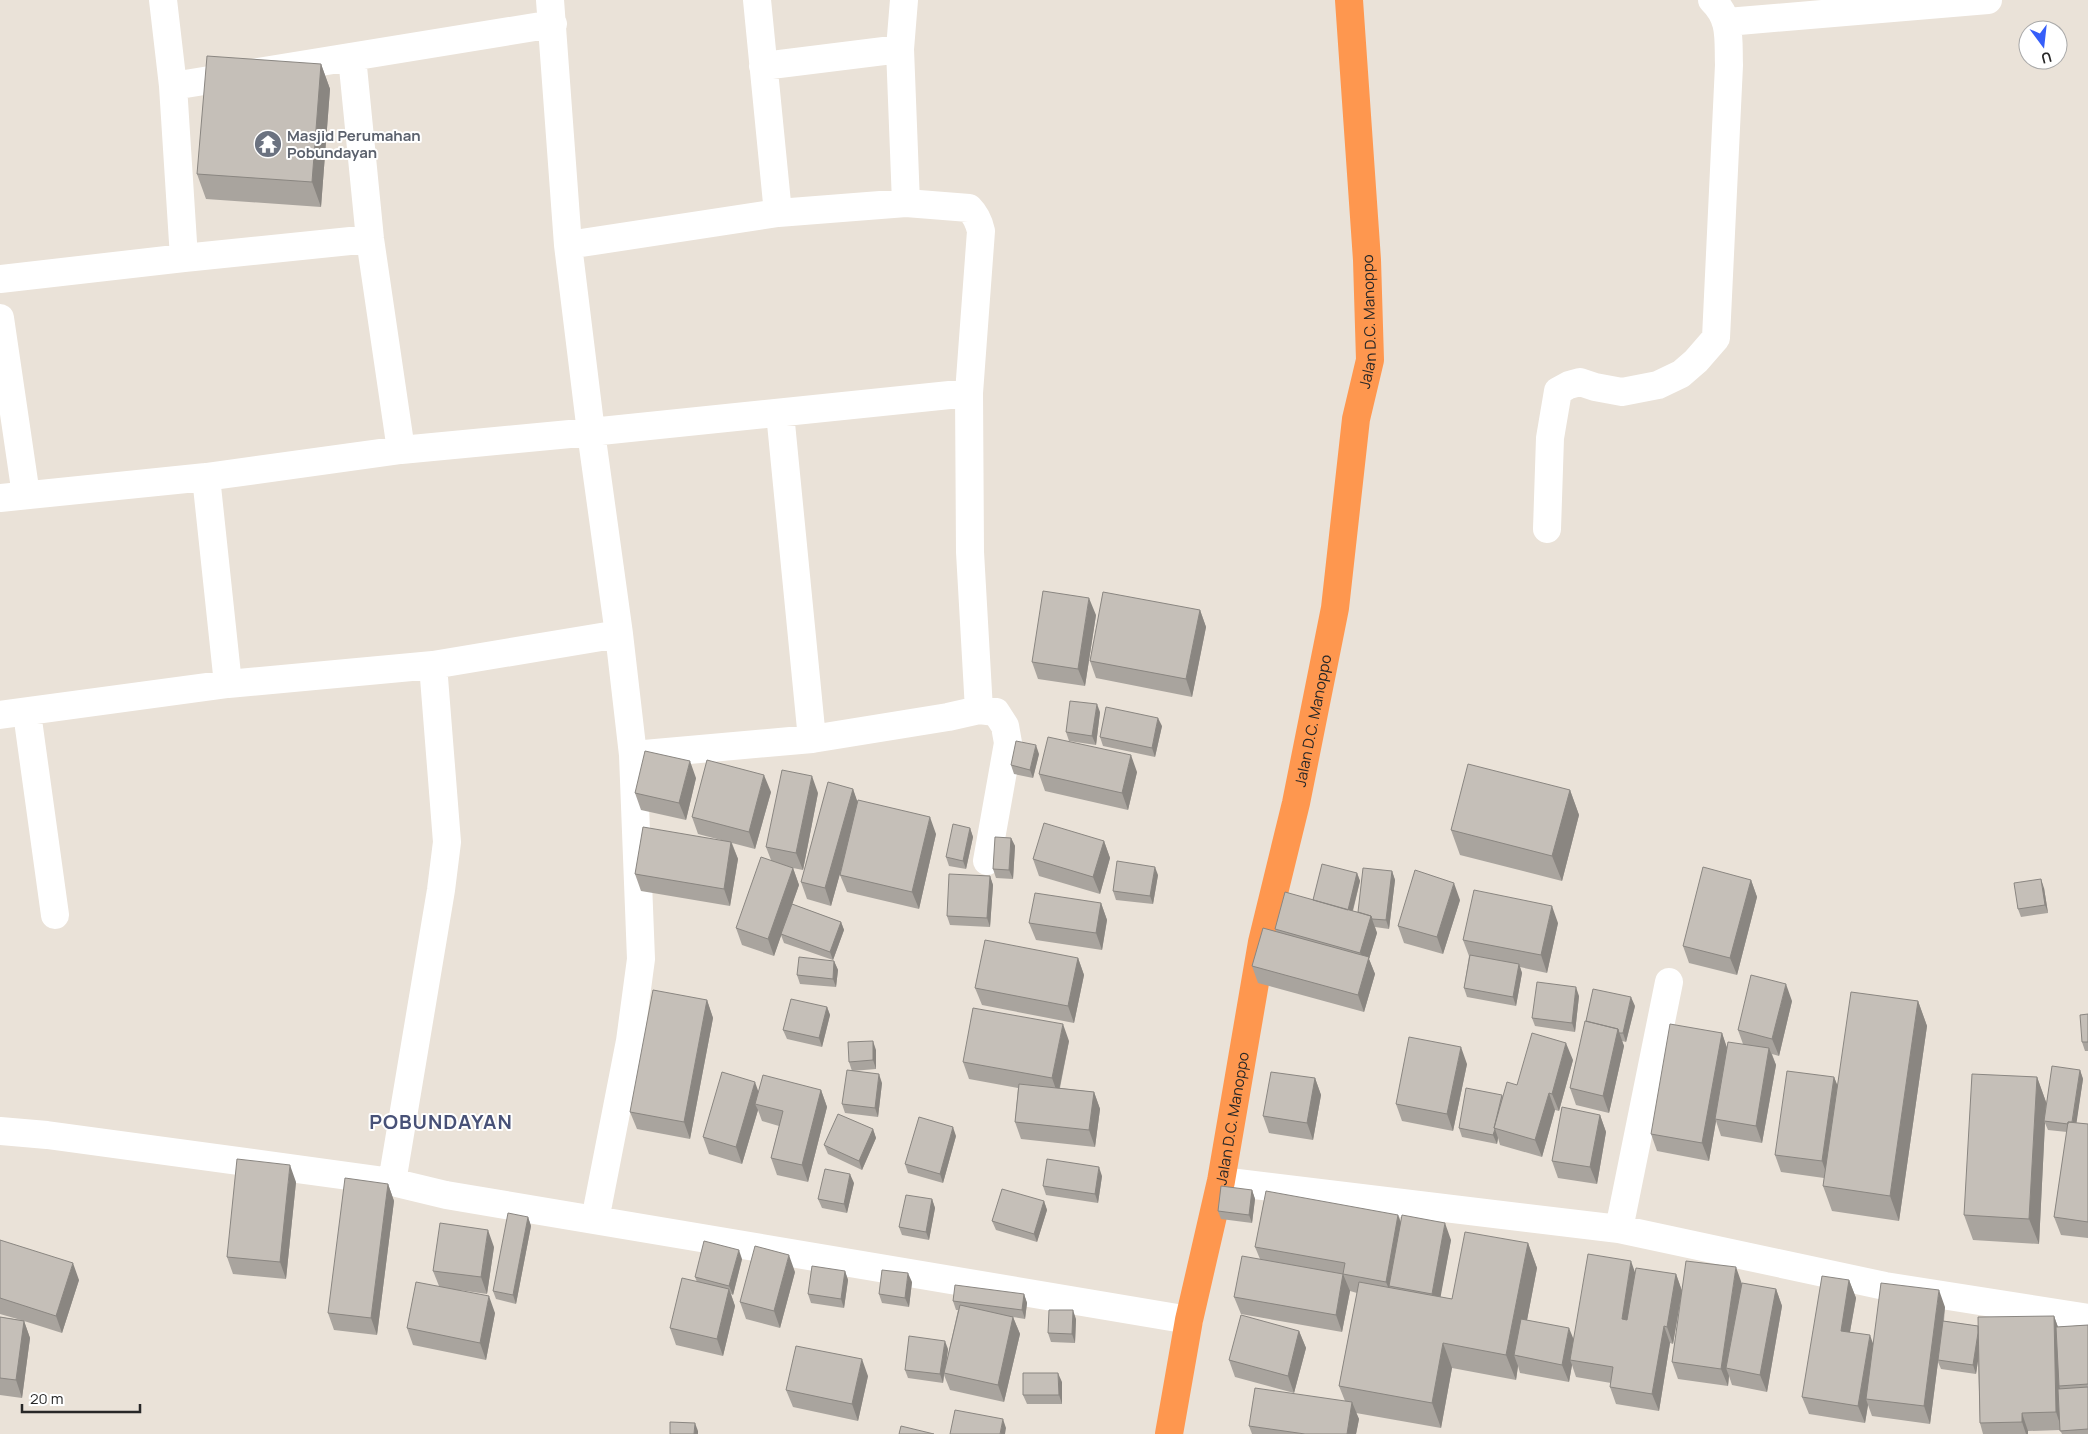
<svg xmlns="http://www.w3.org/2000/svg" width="2088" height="1434" font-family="Manrope,sans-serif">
<rect width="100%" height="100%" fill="#eae2d8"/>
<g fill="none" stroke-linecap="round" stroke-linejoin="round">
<path stroke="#fff" stroke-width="28" d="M163,0L173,86L184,258
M757,0L778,213
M904,0L900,49L906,203
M1727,22L1988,0
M352,57L370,239L401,450
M763,66L900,49
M173,86L553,24
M568,245L778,213L906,203L969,208C976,215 979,222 981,231L969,393L970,552L979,710
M0,279L184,258L370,239
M0,318L26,495
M780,413L812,739
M206,477L228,684
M0,498L206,477L401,450L591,432L568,245L550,0
M1547,529L1550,438L1558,391L1569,385L1580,382L1595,387L1622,392L1658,385L1681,374L1696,361L1716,338L1729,65C1728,40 1732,19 1712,0
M27,713L55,915
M0,715L228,684L433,665L619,634
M633,755L812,739L948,717L979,710L996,712L1005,726L1008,743L987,861
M0,1131L47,1135L392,1182L446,1195L1189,1320
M1221,1181L1619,1229L1885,1286L2088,1318
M392,1182L441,890L447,842L433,665
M595,1220L630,1041L641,959L633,755L619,634L591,432L969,393
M1619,1229L1669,982"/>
<path stroke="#fe974f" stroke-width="28" id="s1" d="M1169,1434L1189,1320L1221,1181L1262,942L1296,803L1335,608L1356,419L1370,360L1367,260L1349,0"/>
</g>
<path fill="#a9a49e" d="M321,64L330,89L321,207L206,199L197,174Z
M1200,610L1206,627L1192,697L1096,678L1090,661Z
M1096,615L1085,686L1038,679L1032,662Z
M1100,712L1096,745L1069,741L1066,732Z
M1162,726L1155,757L1103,746L1100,737Z
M1039,754L1033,778L1014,774L1011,765Z
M1137,772L1128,810L1045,791L1039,774Z
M696,778L686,820L641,810L635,793Z
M853,789L857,802L936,834L919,909L847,892L840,875L843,862L831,906L807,899L801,882Z
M1570,790L1579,815L1562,881L1460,855L1451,830Z
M771,792L755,849L732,843L738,859L730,906L641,891L635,874L721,840L698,834L692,817Z
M818,793L803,870L793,868L799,885L792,904L841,922L844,930L833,960L784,943L781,935L774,956L742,945L736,928L771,860L766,847Z
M970,828L973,837L966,869L949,866L946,857Z
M1011,838L1015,846L1013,879L996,878L993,869Z
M1104,841L1110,858L1100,894L1039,876L1033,859Z
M1392,871L1395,880L1389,929L1375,927L1377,933L1369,959L1375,974L1364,1012L1258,983L1252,966L1276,931L1275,929L1313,900L1357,873L1360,881L1353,911L1358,912Z
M1158,875L1153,904L1116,900L1113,891Z
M990,876L993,885L990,927L950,925L947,916Z
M1751,880L1757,897L1737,975L1689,963L1683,946Z
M2044,888L2048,913L2021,917L2018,909Z
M1460,900L1443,954L1404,943L1398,926Z
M1101,903L1107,920L1102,950L1036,940L1029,923Z
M1558,923L1547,973L1520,967L1522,973L1516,1006L1467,997L1464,988L1469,956L1463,940Z
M1078,958L1084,975L1074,1023L982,1005L975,988Z
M834,961L838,970L836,987L800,984L797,975Z
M1579,996L1575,1032L1535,1026L1532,1018Z
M707,1000L713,1018L690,1139L637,1129L630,1112Z
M1792,1001L1779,1056L1772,1054L1776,1065L1762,1143L1721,1136L1716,1121L1709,1161L1657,1151L1651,1134L1722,1033L1727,1048L1743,1044L1738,1030Z
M1918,1001L1927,1026L1899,1221L1832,1211L1823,1186L1824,1178L1781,1172L1775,1155L1834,1077L1837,1085Z
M1635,1006L1626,1042L1622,1041L1624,1046L1609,1113L1576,1105L1570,1088Z
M827,1007L830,1015L822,1047L787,1039L783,1030Z
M2088,1014V1051H2085L2082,1042Z
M1069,1041L1060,1088L1094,1092L1100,1109L1095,1147L1021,1139L1015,1122L1018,1088L969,1079L963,1062Z
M876,1050V1069L852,1071L849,1062Z
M1573,1060L1559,1111L1555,1110L1542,1157L1500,1145L1498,1138L1497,1144L1462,1137L1459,1128L1502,1095L1503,1097L1517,1085Z
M1467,1064L1453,1131L1402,1121L1396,1104Z
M2080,1070L2083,1079L2076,1123L2088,1124V1238L2061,1235L2054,1217L2067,1132L2048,1130L2045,1123L2039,1244L1973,1240L1964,1215L2037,1077L2046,1102V1112Z
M1315,1078L1321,1095L1313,1140L1269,1133L1263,1116Z
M882,1083L878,1117L845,1113L842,1104Z
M821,1090L827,1107L808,1182L777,1175L771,1158L779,1126L762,1121L758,1110L742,1164L709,1154L703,1137L758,1092Z
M1600,1115L1606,1132L1597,1184L1558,1178L1552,1161Z
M873,1129L876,1138L862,1170L828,1154L824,1145Z
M956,1136L943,1183L908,1173L905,1164Z
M1102,1176L1098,1203L1046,1195L1043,1186Z
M296,1182L286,1279L233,1274L227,1257Z
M854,1183L847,1213L822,1208L818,1199Z
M388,1184L394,1201L377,1335L334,1330L328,1313Z
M1252,1190L1255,1199L1252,1223L1221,1219L1218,1211Z
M932,1199L935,1208L929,1240L902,1235L899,1227Z
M1044,1201L1047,1210L1037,1242L996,1230L992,1221Z
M1398,1215L1401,1222L1451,1240L1440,1297L1452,1299L1528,1243L1537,1268L1527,1320L1573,1339L1636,1273L1676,1274L1682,1291L1673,1344L1670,1343L1659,1411L1616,1404L1610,1387L1611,1383L1576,1377L1572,1365L1569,1382L1520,1373L1518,1366L1516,1380L1452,1368L1441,1428L1356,1413L1359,1419L1356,1434H1252L1249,1426L1345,1401L1339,1386L1357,1293L1350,1291L1342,1332L1241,1314L1234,1297L1260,1259L1255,1247Z
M528,1217L531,1226L516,1304L496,1299L493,1291Z
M0,1240L79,1280L62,1333L24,1321L30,1338L22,1398L0,1395V1317L21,1320L0,1314Z
M494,1247L487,1294L459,1290L495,1313L486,1360L413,1345L407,1328L439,1286L433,1271Z
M742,1259L733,1295L731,1294L735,1306L723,1356L676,1345L670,1328L697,1282L695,1277Z
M845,1271L848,1280L844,1308L811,1303L808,1294Z
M795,1272L780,1328L746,1319L740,1302Z
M1849,1280L1856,1298L1850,1332L1873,1343L1945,1307L1944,1321L1978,1326L2054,1316L2058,1327L2088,1325V1434H2062L2060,1430L2028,1431V1434H1983L1980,1423L1978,1360L1976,1374L1941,1369L1938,1362L1930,1424L1872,1416L1868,1405L1865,1423L1809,1414L1802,1397Z
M912,1282L909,1307L882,1303L879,1294Z
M1742,1284L1776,1289L1782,1306L1767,1392L1732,1385L1729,1376L1728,1386L1678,1379L1672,1362Z
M1024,1294L1027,1303L1025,1319L1013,1317L1020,1334L1004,1402L950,1390L944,1375L943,1383L908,1378L905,1370L948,1349L946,1364L958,1310H956L953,1301Z
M1076,1319L1075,1343L1051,1342L1048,1333Z
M1299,1331L1306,1348L1294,1393L1235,1377L1229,1360Z
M868,1376L858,1421L793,1407L786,1390Z
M1062,1382V1404H1027L1023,1395Z"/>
<path fill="#8a8681" d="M321,64L330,89L321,207L312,182Z
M1089,598L1096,615L1085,686L1078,669Z
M1200,610L1206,627L1192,697L1186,679Z
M1097,704L1100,712L1096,745L1092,736Z
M1158,718L1162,726L1155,757L1152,748Z
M1036,745L1039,754L1033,778L1030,770Z
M1131,755L1137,772L1128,810L1122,793Z
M690,761L696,778L686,820L679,803Z
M764,775L771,792L755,849L749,832Z
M812,776L818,793L803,870L796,853Z
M853,789L859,806L831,906L825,888Z
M1570,790L1579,815L1562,881L1552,856Z
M930,817L936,834L919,909L912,892Z
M970,828L973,837L966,869L963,861Z
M1011,838L1015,846L1013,879L1009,870Z
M1104,841L1110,858L1100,894L1093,877Z
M731,842L738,859L730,906L724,889Z
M1155,867L1158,875L1153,904L1150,896Z
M793,868L799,885L774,956L768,939Z
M1392,871L1395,880L1389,929L1386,920Z
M1357,873L1360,881L1350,921L1347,912Z
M990,876L993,885L990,927L987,918Z
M2041,879L2044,888L2048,913L2045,905Z
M1751,880L1757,897L1737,975L1730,958Z
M1454,883L1460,900L1443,954L1437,937Z
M1101,903L1107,920L1102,950L1096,933Z
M1552,906L1558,923L1547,973L1541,955Z
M1371,916L1377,933L1369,959L1375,974L1364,1012L1358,995L1366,968L1360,953Z
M841,922L844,930L833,960L830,952Z
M1078,958L1084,975L1074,1023L1068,1006Z
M834,961L838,970L836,987L833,979Z
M1519,964L1522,973L1516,1006L1513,997Z
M1786,984L1792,1001L1779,1056L1772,1039Z
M1576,987L1579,996L1575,1032L1572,1023Z
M1631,997L1635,1006L1626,1042L1623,1033Z
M707,1000L713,1018L690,1139L684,1122Z
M1918,1001L1927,1026L1899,1221L1890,1196Z
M827,1007L830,1015L822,1047L819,1038Z
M1063,1024L1069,1041L1058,1095L1052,1078Z
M1618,1029L1624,1046L1609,1113L1603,1096Z
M1722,1033L1728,1051L1715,1119L1716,1121L1709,1161L1702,1143Z
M873,1041L876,1050V1069L873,1060Z
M1566,1043L1573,1060L1559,1111L1552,1094Z
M1461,1047L1467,1064L1453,1131L1447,1114Z
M1769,1048L1776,1065L1762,1143L1756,1126Z
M2080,1070L2083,1079L2075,1133L2072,1125Z
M879,1074L882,1083L878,1117L875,1108Z
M1834,1077L1841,1094L1828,1178L1822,1161Z
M2037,1077L2046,1102L2045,1121H2044L2045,1123L2039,1244L2029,1219Z
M1315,1078L1321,1095L1313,1140L1307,1123Z
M755,1082L761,1099L755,1104L758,1110L742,1164L736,1147Z
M821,1090L827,1107L808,1182L802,1165Z
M1094,1092L1100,1109L1095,1147L1089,1130Z
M1549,1093L1555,1110L1542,1157L1535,1140Z
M1600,1115L1606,1132L1597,1184L1590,1167Z
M953,1127L956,1136L943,1183L940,1174Z
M873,1129L876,1138L862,1170L859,1161Z
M1495,1129L1498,1138L1497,1144L1493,1135Z
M290,1165L296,1182L286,1279L280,1262Z
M1099,1167L1102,1176L1098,1203L1095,1194Z
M850,1174L854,1183L847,1213L844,1204Z
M388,1184L394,1201L377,1335L371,1318Z
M1252,1190L1255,1199L1252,1223L1249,1215Z
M932,1199L935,1208L929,1240L926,1232Z
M1044,1201L1047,1210L1037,1242L1034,1234Z
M1398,1215L1404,1232L1389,1286L1393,1296V1299L1386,1282Z
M528,1217L531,1226L516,1304L513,1295Z
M1445,1223L1451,1240L1438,1311L1432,1294Z
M488,1230L494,1247L487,1294L481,1277Z
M1528,1243L1537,1268L1520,1357L1514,1355L1518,1366L1516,1380L1506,1355Z
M739,1250L742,1259L733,1295L729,1286Z
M789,1255L795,1272L780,1328L774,1311Z
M1631,1261L1637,1278L1628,1336L1622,1319Z
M73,1263L79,1280L62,1333L56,1316Z
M1736,1267L1742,1284L1726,1368L1729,1376L1728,1386L1721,1369Z
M845,1271L848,1280L844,1308L841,1299Z
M908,1273L912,1282L909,1307L905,1298Z
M1343,1274L1350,1291L1342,1332L1336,1315Z
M1676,1274L1682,1291L1673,1344L1667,1327Z
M1849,1280L1856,1298L1847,1348L1841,1331Z
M729,1289L735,1306L723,1356L717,1339Z
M1776,1289L1782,1306L1767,1392L1760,1375Z
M1939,1290L1945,1307L1938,1360V1362L1930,1424L1924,1406Z
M1024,1294L1027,1303L1025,1319L1022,1310Z
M489,1296L495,1313L486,1360L480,1343Z
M1073,1310L1076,1319L1075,1343L1072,1334Z
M2054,1316L2060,1333L2059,1386L2061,1391L2062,1430L2056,1412Z
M1013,1317L1020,1334L1004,1402L998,1385Z
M24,1321L30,1338L22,1398L16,1380Z
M1664,1326L1670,1343L1659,1411L1652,1394Z
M1979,1327L1982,1335L1976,1374L1973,1365Z
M1569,1328L1576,1345L1570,1360L1572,1365L1569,1382L1562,1365Z
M1299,1331L1306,1348L1294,1393L1288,1376Z
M1870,1335L1876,1352L1866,1399L1868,1405L1865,1423L1858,1406Z
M945,1341L948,1349L945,1373H944V1375L943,1383L940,1374Z
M1443,1343L1452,1368L1441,1428L1432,1403Z
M862,1359L868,1376L858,1421L852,1404Z
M1058,1373L1062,1382V1404L1059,1395Z
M1352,1402L1359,1419L1356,1434H1347Z
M2022,1413L2028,1431V1434H2026L2022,1422Z
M1003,1419L1006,1428L1005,1434H1000Z
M695,1423L698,1431V1434H694Z"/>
<path fill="#c5bfb8" stroke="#8a8681" d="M207,56L321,64L312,182L197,174Z
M1043,591L1089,598L1078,669L1032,662Z
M1103,592L1200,610L1186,679L1090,661Z
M1070,701L1097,704L1092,736L1066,732Z
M1106,707L1158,718L1152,748L1100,737Z
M1048,737L1131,755L1122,793L1039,774Z
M1016,741L1036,745L1030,770L1011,765Z
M645,751L690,761L679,803L635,793Z
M707,760L764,775L749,832L692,817Z
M1468,764L1570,790L1552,856L1451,830Z
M782,770L812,776L796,853L766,847Z
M828,782L853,789L825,888L801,882Z
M858,800L930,817L912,892L840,875Z
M1044,823L1104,841L1093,877L1033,859Z
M953,824L970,828L963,861L946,857Z
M643,827L731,842L724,889L635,874Z
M995,837L1011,838L1009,870L993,869Z
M761,857L793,868L768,939L736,928Z
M1117,861L1155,867L1150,896L1113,891Z
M1322,864L1357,873L1348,910L1313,900Z
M1703,867L1751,880L1730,958L1683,946Z
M1363,868L1392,871L1386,920L1372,919L1371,916L1358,912Z
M1415,870L1454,883L1437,937L1398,926Z
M949,874L990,876L987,918L947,916Z
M2041,879L2045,905L2018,909L2014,883Z
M1474,890L1552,906L1541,955L1463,940Z
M1285,892L1371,916L1360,953L1275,929Z
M1035,893L1101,903L1096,933L1029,923Z
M792,904L841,922L830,952L781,934Z
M1263,928L1369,957L1358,995L1252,966Z
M985,940L1078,958L1068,1006L975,988Z
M1470,955L1519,964L1513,997L1464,988Z
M799,957L834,961L833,979L797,975Z
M1751,975L1786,984L1772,1039L1738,1030Z
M1537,982L1576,987L1572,1023L1532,1018Z
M1593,989L1631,997L1623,1033H1619L1618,1029L1586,1021Z
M653,990L707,1000L684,1122L630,1112Z
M1851,992L1918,1001L1890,1196L1823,1186Z
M791,999L827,1007L819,1038L783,1030Z
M973,1008L1063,1024L1052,1078L963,1062Z
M2088,1014V1042H2082L2080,1015Z
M1585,1021L1618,1029L1603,1096L1570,1088Z
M1670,1024L1722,1033L1702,1143L1651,1134Z
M1532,1033L1566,1043L1552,1094L1549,1093L1535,1140L1494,1128L1507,1082L1517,1085Z
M1409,1037L1461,1047L1447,1114L1396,1104Z
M873,1041V1060L849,1062L848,1042Z
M1728,1042L1769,1048L1756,1126L1715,1119Z
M2052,1066L2080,1070L2072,1122H2068V1124L2044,1121Z
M847,1070L879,1074L875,1108L842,1104Z
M1787,1071L1834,1077L1822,1161L1775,1155Z
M722,1072L755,1082L736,1147L703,1137Z
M1271,1072L1315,1078L1307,1123L1263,1116Z
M1972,1074L2037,1077L2029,1219L1964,1215Z
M763,1075L821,1090L802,1165L771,1158L783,1111L755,1104Z
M1019,1084L1094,1092L1089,1130L1015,1122Z
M1466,1088L1502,1095L1494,1128L1495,1129L1493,1135L1459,1128Z
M1562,1107L1600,1115L1590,1167L1552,1161Z
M838,1114L873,1129L859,1161L824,1145Z
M919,1117L953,1127L940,1174L905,1164Z
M2068,1122L2088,1124V1222L2054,1217Z
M237,1159L290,1165L280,1262L227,1257Z
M1047,1159L1099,1167L1095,1194L1043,1186Z
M825,1169L850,1174L844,1204L818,1199Z
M345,1178L388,1184L371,1318L328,1313Z
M1221,1186L1252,1190L1249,1215L1218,1211Z
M1002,1189L1044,1201L1034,1234L992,1221Z
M1266,1191L1398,1215L1386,1282L1343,1274L1345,1263L1255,1247Z
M906,1195L932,1199L926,1232L899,1227Z
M508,1213L528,1217L513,1295L493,1291Z
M1402,1215L1445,1223L1432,1294L1389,1286Z
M440,1223L488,1230L481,1277L433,1271Z
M1465,1232L1528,1243L1506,1355L1443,1343L1432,1403L1339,1386L1359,1282L1452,1299Z
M0,1240L73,1263L56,1316L0,1298Z
M704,1241L739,1250L729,1286L695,1277Z
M755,1246L789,1255L774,1311L740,1302Z
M1588,1254L1631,1261L1622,1319L1627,1320L1636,1268L1676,1274L1667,1327L1664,1326L1652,1394L1610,1387L1613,1367L1570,1360Z
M1242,1256L1343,1274L1336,1315L1234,1297Z
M1686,1261L1736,1267L1721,1369L1672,1362Z
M812,1266L845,1271L841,1299L808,1294Z
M882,1270L908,1273L905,1298L879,1294Z
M1822,1276L1849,1280L1841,1331L1870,1335L1858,1406L1802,1397Z
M682,1278L729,1289L717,1339L670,1328Z
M416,1282L489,1296L480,1343L407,1328Z
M1742,1283L1776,1289L1760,1375L1726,1368Z
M1881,1283L1939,1290L1924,1406L1866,1399Z
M955,1285L1024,1294L1022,1310L953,1301Z
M960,1305L1013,1317L998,1385L944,1373Z
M1049,1310H1073L1072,1334L1048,1333Z
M1241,1315L1299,1331L1288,1376L1229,1360Z
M2054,1316L2056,1412L2022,1413V1422L1980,1423L1978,1317Z
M0,1317L24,1321L16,1380L0,1378Z
M1521,1319L1569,1328L1562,1365L1514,1355Z
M1943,1321L1978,1326V1333L1973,1365L1938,1360Z
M2088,1325V1384L2059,1386L2056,1327Z
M909,1336L945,1341L940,1374L905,1370Z
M796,1346L862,1359L852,1404L786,1390Z
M1023,1373H1058L1059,1395H1023Z
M2088,1387V1429L2060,1431L2058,1389Z
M1255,1388L1352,1402L1347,1434H1305L1249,1426Z
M955,1410L1003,1419L1000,1434H950Z
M670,1422L695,1423L694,1434H670Z
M901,1426L934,1434H899Z"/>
<defs>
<symbol id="temple-disc" viewBox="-11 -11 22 22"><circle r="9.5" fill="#6b7280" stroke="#fff"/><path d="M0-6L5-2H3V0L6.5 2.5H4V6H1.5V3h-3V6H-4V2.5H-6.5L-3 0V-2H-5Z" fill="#fff"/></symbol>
</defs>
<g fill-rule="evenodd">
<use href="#temple-disc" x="252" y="128" width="32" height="32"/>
</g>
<g text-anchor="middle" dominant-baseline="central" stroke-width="4" stroke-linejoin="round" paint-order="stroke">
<g font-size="15" font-weight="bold" fill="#5b616d" stroke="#fff" text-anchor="start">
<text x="287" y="135">Masjid Perumahan<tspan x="287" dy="17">Pobundayan</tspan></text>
</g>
<g font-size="15" fill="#272727" stroke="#fff">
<text stroke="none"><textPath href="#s1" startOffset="1132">Jalan D.C. Manoppo</textPath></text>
<text stroke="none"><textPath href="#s1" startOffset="728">Jalan D.C. Manoppo</textPath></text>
<text stroke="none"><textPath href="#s1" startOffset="322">Jalan D.C. Manoppo</textPath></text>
</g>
<g font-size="20" font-weight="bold" letter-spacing="1" fill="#485177" stroke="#fff">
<text x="441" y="1121">POBUNDAYAN</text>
</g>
</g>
<g transform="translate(2043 45) rotate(165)"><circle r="24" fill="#ffffff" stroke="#a9a9a9"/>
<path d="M0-4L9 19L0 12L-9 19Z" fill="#365ef9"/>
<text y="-8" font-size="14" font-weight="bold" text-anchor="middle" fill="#272727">U</text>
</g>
<path d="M22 1404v8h118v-8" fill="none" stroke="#272727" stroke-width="2.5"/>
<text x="30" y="1404" font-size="15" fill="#272727" stroke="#ffffff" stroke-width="4" paint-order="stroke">20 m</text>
</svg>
